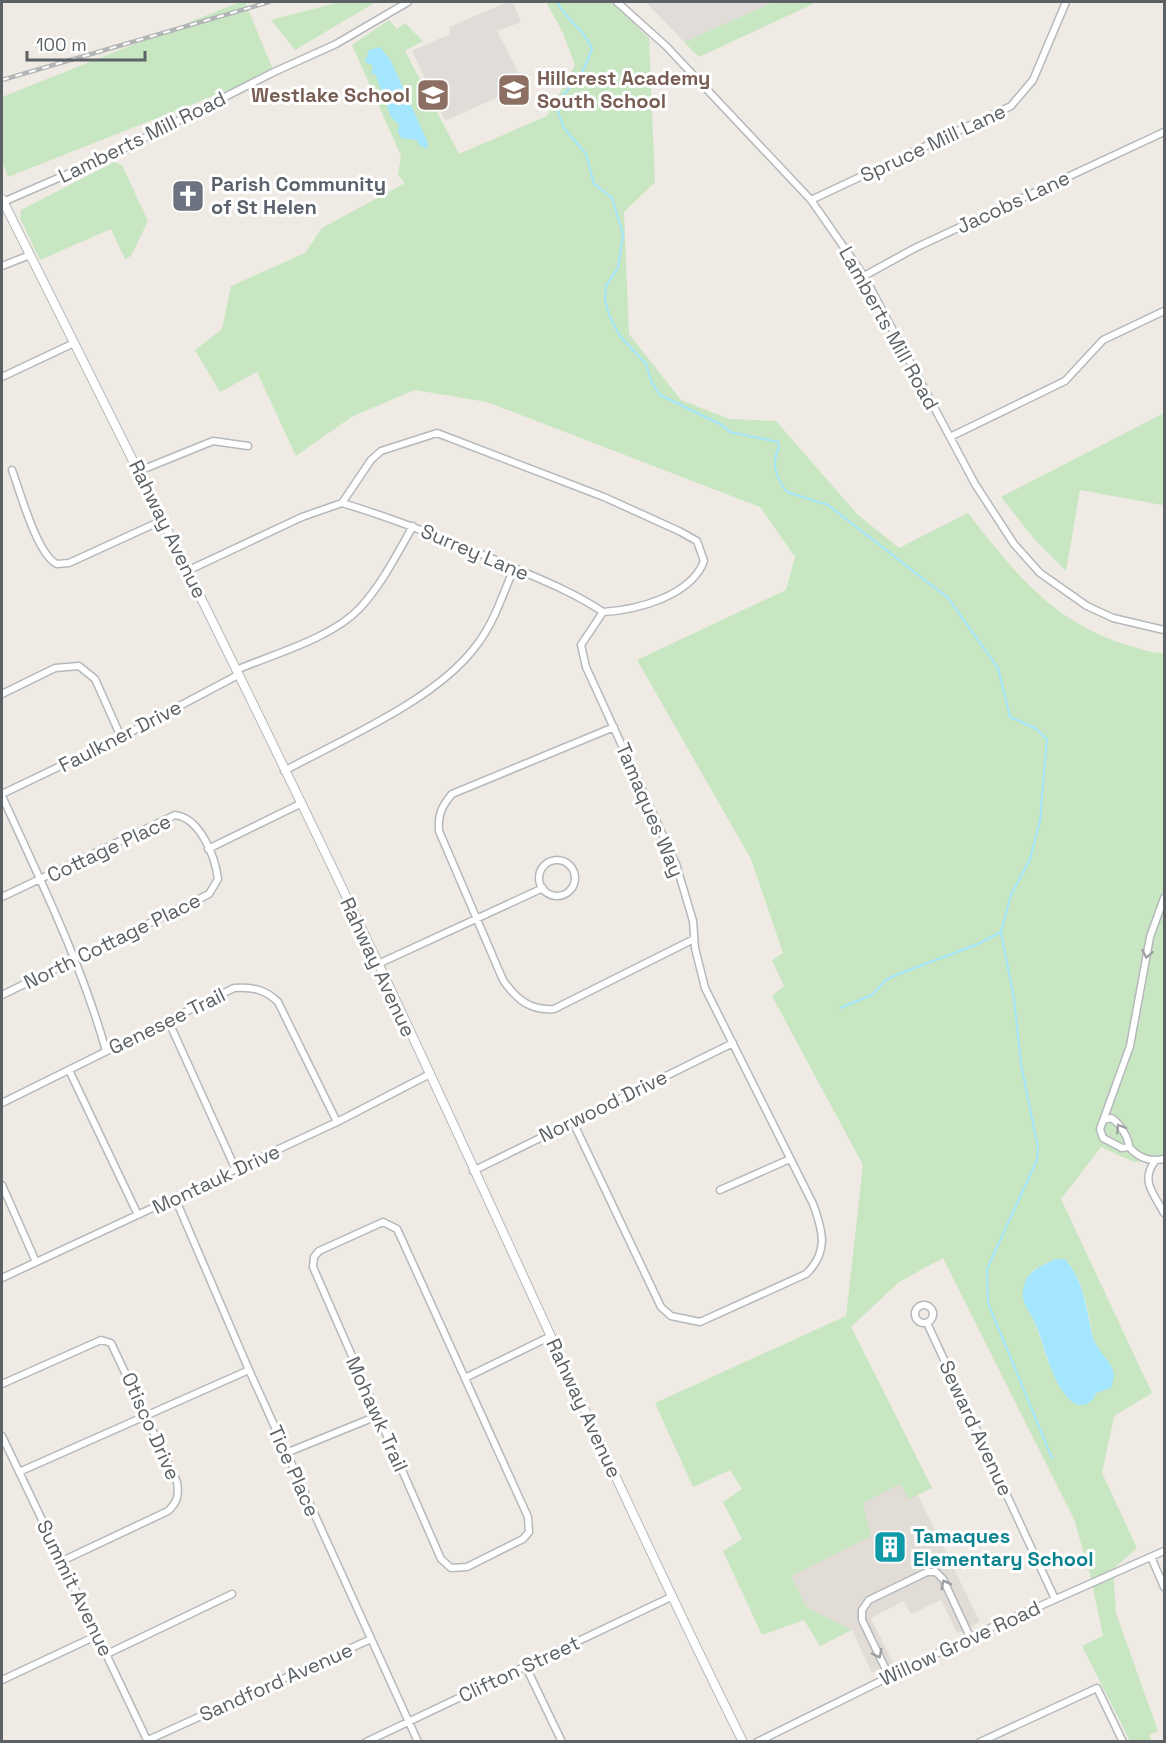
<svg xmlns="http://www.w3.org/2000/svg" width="1166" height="1743" font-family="'Space Grotesk',sans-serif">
<rect width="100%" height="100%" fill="#efebe4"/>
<path fill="#e0ddd8" d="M508,2H513L521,22L497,31L525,85L445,121L412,51L450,34L449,27Z
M646,2H774L684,42Z"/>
<path fill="#e1dcd5" d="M851,1327L932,1488L918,1495L980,1622L957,1633L941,1600L911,1614L904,1601L871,1618L893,1663L872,1673L852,1630L807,1608L791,1576Z"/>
<path fill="#c7e6c1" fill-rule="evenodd" d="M240,2H245L274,72L8,177L2,161V97Z
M340,2H376L295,50L271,20Z
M546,2H612L649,38L655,182L624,212L629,334L681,400L729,419L776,421L858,515L899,548L968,513C1012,570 1053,622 1124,644C1138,648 1150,653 1164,653V1159L1134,1162L1101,1147L1061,1199L1152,1393L1114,1416L1102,1473L1137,1548L1113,1569L1116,1613L1158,1731L1149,1735L1152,1741H1130L1082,1646L1103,1636L1091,1578L1074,1519L943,1258L899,1282L851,1327L932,1488L909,1499L900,1484L863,1503L871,1536L791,1576L807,1608L852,1630L820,1646L804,1620L762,1635L723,1551L742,1539L723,1502L742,1489L730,1470L693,1487L655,1403L846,1316L863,1165L772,996L784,986L772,960L783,953L751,859L637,660L786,590L795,557L760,507L487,402L415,390L353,416L296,456L257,372L220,392L195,350L222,329L231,286L305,253L322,228L405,183L398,175L401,156L352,45L389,20L397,29L405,23L423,41L405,51L459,154L547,116L575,65L563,33ZM1055,1259H1065C1085,1282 1087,1309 1093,1337C1096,1348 1106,1360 1113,1369L1102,1389L1096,1393L1057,1378L1047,1359L1035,1323L1024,1301L1032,1271Z
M774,2H817L699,57L684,42Z
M114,162L122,165L148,221L131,256L125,259L111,229L40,260L20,218L21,210Z
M1164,413V503L1162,505L1080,490L1066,571L1035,540L1001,497Z"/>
<path fill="#a4e6fe" d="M380,47L391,61L428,143L427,149L419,145L417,140L401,138L398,132L399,125L391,117L377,79L375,74H371L373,66L365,62L369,50Z
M1055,1259H1065C1085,1282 1086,1310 1093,1338C1097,1350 1109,1359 1113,1370C1115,1376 1113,1382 1111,1388L1096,1393C1093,1400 1089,1406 1080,1405C1055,1400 1044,1342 1035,1323C1031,1314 1025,1307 1023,1298C1022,1292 1024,1286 1026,1280C1031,1269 1045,1265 1055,1259Z"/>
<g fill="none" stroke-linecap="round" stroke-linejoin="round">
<path stroke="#a4e6fe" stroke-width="2" d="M557,2C566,20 585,30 592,49L583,71L561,98L557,109L564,128L586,154L594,184L612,198L623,234L618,268L606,286L605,300L609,315L620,336L646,364L651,381L660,395L722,425L730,432L778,442L779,447C771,464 776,478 787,492L828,505L948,598L998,668L1010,717L1035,728L1047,739L1040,821L1030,859L1011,895L1001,932L1014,999L1021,1064L1038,1148L1037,1160L987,1269L988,1303L1052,1458
M840,1008L872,995L886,980L896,975L978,944L1001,932"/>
<defs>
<path id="minor" d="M617,2L666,46L811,200L864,276L975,484L1014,544L1040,573L1087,606L1113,618L1164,630
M811,200L1011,106L1033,80L1066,2
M3,202L109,156L274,72L336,44L408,2
M2,266L30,255
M864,276L915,248L1164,132
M2,377L74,343
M950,437L1065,381L1103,340L1164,311
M12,470C20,491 37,555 57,564L69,563L163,520
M139,471L213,441L248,446
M342,503L371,460L381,451L437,433L604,497L679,531L697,541L704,561C691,596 637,610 603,612L581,645L586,667L676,864L693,921L695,948L705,988L813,1204C823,1231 829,1252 806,1274L700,1322L671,1316L661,1307L572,1120
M342,503C396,519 448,540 500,562C535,577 572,591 603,612
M189,570L302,517L342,503
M236,670C274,654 332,638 360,608C382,584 397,554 413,526
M2,694L55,668L79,666L95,679L121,737
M614,727L452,794C441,807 438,815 439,831L503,980C516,999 530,1011 554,1009L694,939
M284,771C343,739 436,700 476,646C494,623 503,594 514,568
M2,794L121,737L238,675
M2,796C40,880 81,962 106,1051
M208,849L300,804
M539 878a18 18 0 1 1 36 0a18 18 0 1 1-36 0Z
M2,897L175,815C200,818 215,856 218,879L209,894L2,995
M378,964L543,888
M168,1020L236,1170
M69,1070L138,1215
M2,1103L234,988C252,987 265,989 278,1002L337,1122
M1104,1120L1111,1118C1119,1122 1129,1138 1129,1147C1139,1158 1149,1162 1164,1159
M1129,1147L1122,1148L1103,1138L1100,1129L1130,1046L1150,937L1164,898
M1155,1161C1140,1181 1154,1194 1164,1213
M473,1171L733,1043
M2,1185L36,1262
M720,1190L790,1159
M175,1198L249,1370L418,1742
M383,1222L397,1229L403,1242L528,1517L529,1532L523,1539L467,1567L451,1568L441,1559L313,1267L314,1257L319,1251Z
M2,1278L337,1122L428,1075
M915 1314a9 9 0 1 1 18 0a9 9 0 1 1-18 0Z
M927,1323L1055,1599
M465,1378L551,1336
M2,1384L101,1340L111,1343L177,1482C179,1494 178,1502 168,1511L62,1561
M2,1436L148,1742
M286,1453L377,1416
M19,1472L249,1370
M1151,1557L1164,1587
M107,1654L232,1594
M526,1667L562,1742
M889,1676L862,1620V1610L869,1600L927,1572H936L943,1579L970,1637
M2,1680L98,1635
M148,1740L371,1639
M366,1742L671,1597
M757,1742L970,1637L1164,1551
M980,1742L1097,1688L1123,1742"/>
<path id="tertiary" d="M2,199C129,452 256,706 378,963C501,1222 615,1485 743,1742"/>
</defs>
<use href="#minor" stroke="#b5b8bb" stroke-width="9"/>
<use href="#tertiary" stroke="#b5b8bb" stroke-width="10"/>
<use href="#minor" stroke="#fff" stroke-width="6"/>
<use href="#tertiary" stroke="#fff" stroke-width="8"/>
<defs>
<path id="rail" d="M2,80L269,2"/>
</defs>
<use href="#rail" stroke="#b3b4b5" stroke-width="4.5"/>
<use href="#rail" stroke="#fff" stroke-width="2" stroke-dasharray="7" stroke-linecap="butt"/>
</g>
<defs><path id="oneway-chevron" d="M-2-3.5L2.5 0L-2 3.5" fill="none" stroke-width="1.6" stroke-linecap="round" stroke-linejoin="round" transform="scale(1.5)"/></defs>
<g stroke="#9da0a3">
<use href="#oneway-chevron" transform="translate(1147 954) rotate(101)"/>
<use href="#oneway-chevron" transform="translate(1120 1128) rotate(-122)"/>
<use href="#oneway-chevron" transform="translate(945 1584) rotate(-118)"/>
<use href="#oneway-chevron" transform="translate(878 1654) rotate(64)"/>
</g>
<defs>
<symbol id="school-square" viewBox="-11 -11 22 22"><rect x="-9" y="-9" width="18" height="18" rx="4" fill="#8d6e63" stroke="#fff"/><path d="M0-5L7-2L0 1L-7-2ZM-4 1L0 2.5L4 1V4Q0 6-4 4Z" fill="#fff"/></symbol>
<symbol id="church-square" viewBox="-11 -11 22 22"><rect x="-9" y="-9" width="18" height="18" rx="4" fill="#6b7280" stroke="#fff"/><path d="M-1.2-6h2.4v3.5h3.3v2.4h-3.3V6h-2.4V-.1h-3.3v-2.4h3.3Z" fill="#fff"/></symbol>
<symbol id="building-square" viewBox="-11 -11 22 22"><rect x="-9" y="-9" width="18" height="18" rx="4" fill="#0f9aa8" stroke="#fff"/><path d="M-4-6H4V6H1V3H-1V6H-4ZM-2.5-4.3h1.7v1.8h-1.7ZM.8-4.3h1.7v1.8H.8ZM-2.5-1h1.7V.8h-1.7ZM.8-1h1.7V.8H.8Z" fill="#fff"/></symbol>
</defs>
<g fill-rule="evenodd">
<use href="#school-square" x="495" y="71" width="38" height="38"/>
<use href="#school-square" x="414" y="76" width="38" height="38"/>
<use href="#church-square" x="169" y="177" width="38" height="38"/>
<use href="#building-square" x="871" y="1528" width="38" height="38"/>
</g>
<g text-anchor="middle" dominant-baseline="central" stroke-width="6" stroke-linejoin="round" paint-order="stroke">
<g font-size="20" font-weight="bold" fill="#785e54" stroke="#fff" text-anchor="start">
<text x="537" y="78">Hillcrest Academy<tspan x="537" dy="23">South School</tspan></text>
<text x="410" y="95" text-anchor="end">Westlake School</text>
</g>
<g font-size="20" fill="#5c6165" stroke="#fff">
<text transform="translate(142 137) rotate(-26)">Lamberts Mill Road</text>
<text transform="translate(933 143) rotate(-25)">Spruce Mill Lane</text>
<text transform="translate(1013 202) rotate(-25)">Jacobs Lane</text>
<text transform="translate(889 328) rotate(61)">Lamberts Mill Road</text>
<text transform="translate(168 529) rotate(64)">Rahway Avenue</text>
<text transform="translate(475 552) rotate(23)">Surrey Lane</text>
<text transform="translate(120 736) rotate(-27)">Faulkner Drive</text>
<text transform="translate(650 810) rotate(67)">Tamaques Way</text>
<text transform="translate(109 848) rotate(-25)">Cottage Place</text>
<text transform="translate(112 941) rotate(-26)">North Cottage Place</text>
<text transform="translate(378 967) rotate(65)">Rahway Avenue</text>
<text transform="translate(167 1021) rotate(-26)">Genesee Trail</text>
<text transform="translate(603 1106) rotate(-26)">Norwood Drive</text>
<text transform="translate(216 1179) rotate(-25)">Montauk Drive</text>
<text transform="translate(584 1408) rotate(65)">Rahway Avenue</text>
<text transform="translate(377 1414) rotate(66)">Mohawk Trail</text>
<text transform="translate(151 1426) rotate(66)">Otisco Drive</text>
<text transform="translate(976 1428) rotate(65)">Seward Avenue</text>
<text transform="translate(294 1471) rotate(66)">Tice Place</text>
<text transform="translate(75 1588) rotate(64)">Summit Avenue</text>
<text transform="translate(960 1643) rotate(-25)">Willow Grove Road</text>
<text transform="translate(519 1669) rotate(-25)">Clifton Street</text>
<text transform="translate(276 1682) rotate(-24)">Sandford Avenue</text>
</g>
<g font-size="20" font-weight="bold" fill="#5b616d" stroke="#fff" text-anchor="start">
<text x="211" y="184">Parish Community<tspan x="211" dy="23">of St Helen</tspan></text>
</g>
<g font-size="20" font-weight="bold" fill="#0d838f" stroke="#fff" text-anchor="start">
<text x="913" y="1536">Tamaques<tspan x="913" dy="23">Elementary School</tspan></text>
</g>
</g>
<rect width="1166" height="1743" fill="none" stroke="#5c6165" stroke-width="6"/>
<path d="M27 51v9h118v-9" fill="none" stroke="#5c6165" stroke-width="3"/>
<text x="36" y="51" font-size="18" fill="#5c6165" stroke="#ffffff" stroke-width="4.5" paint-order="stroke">100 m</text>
</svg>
